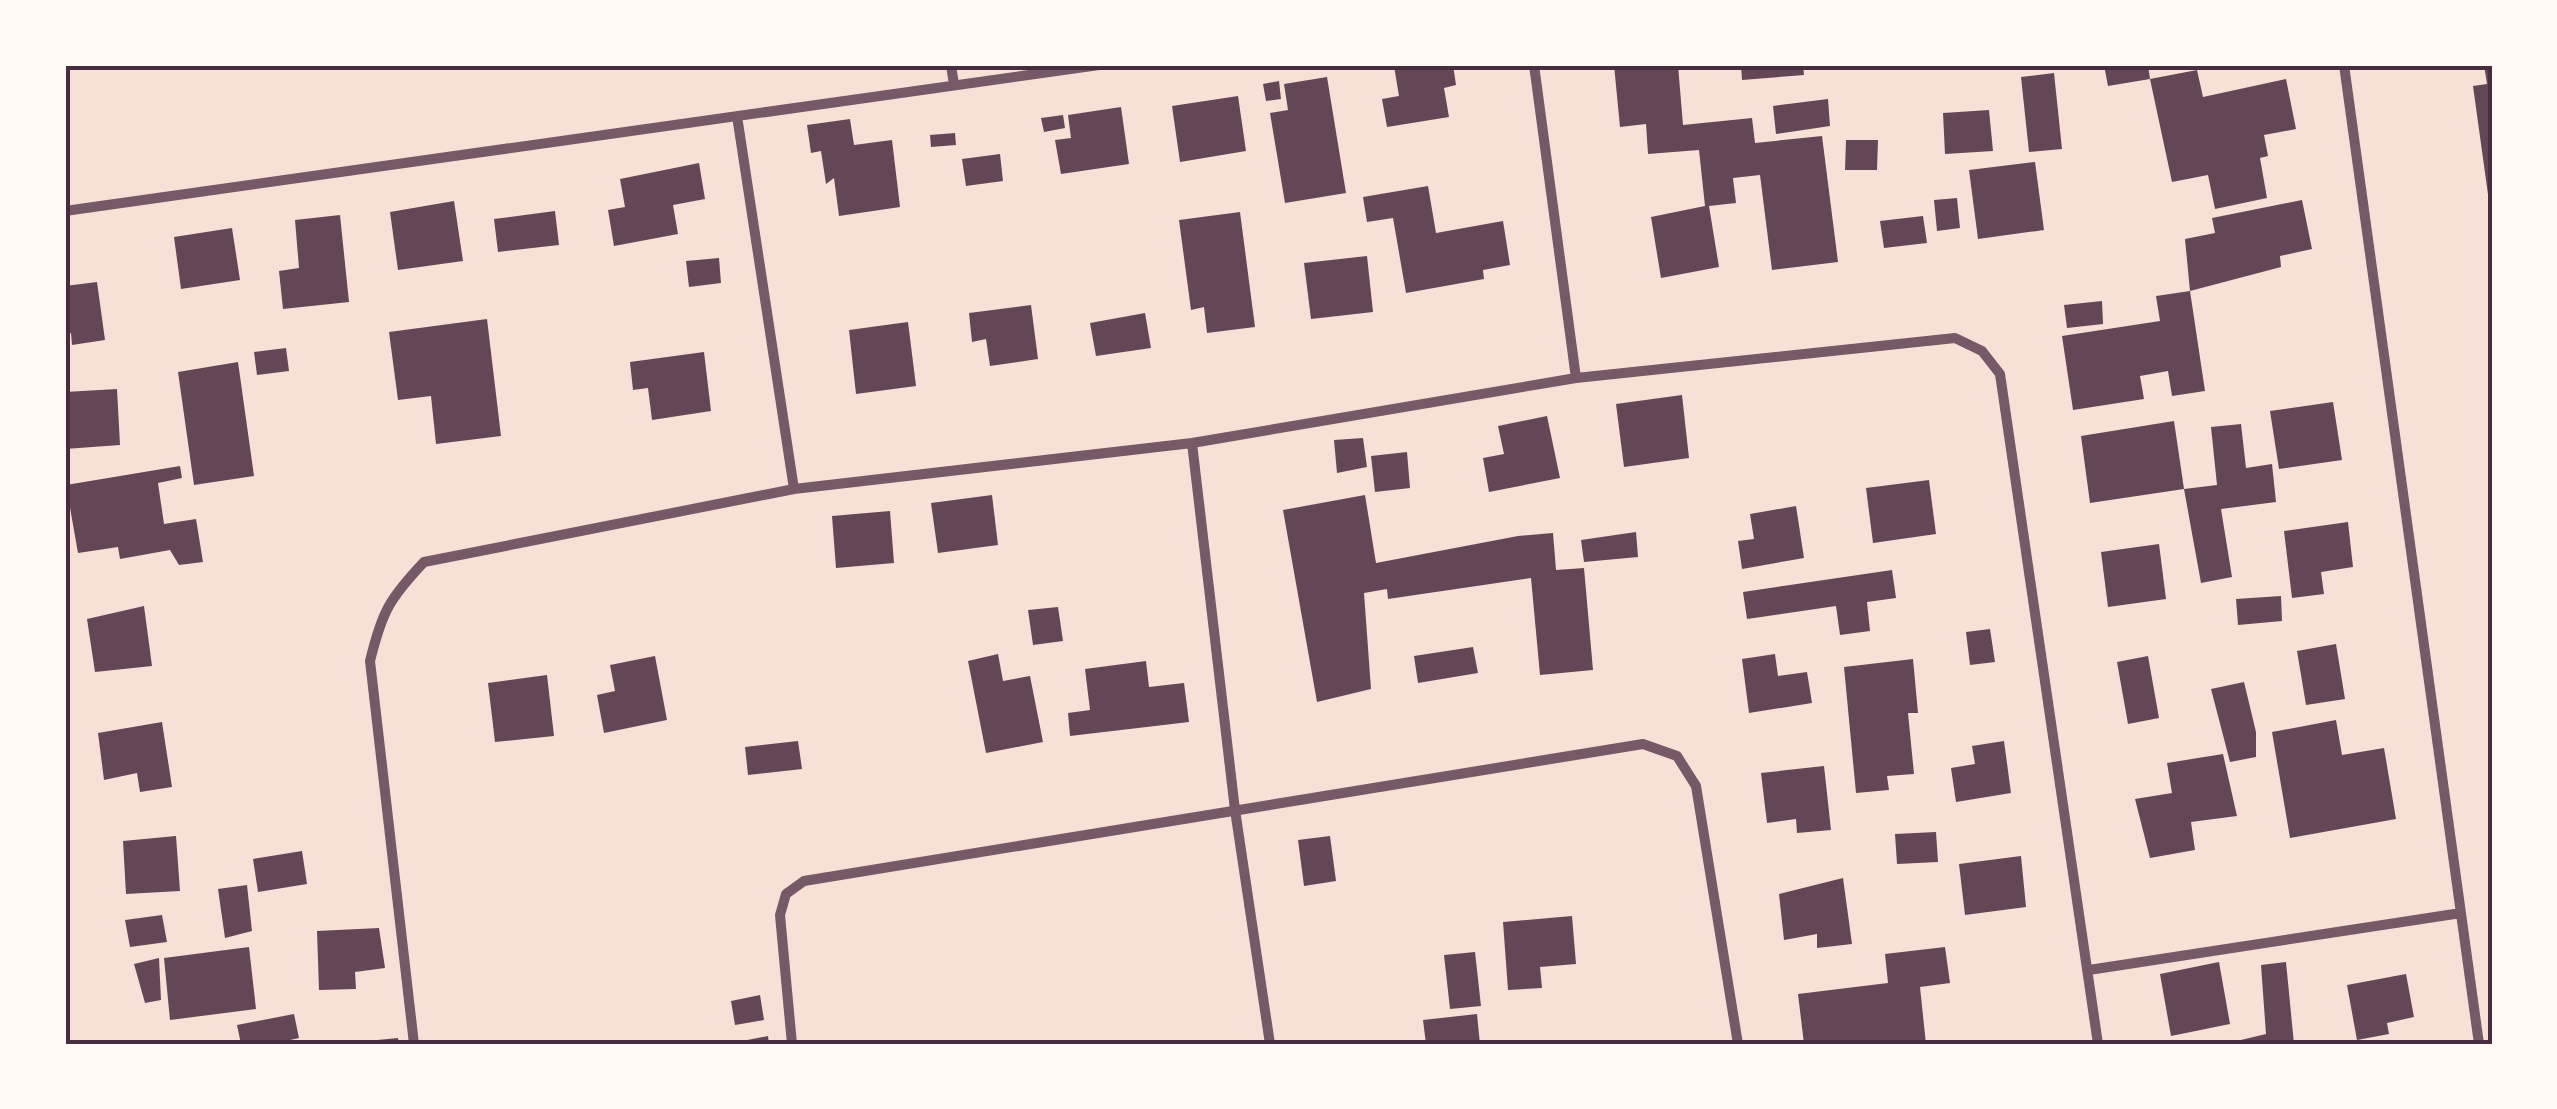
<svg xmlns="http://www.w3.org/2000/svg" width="2557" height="1109" font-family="Manrope,sans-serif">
<rect width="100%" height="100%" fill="#f7e1d7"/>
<path fill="#644757" d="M1453,65L1456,85L1444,88L1449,117L1387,127L1382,99L1399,96L1394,66Z
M1614,65H1678L1683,125L1752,118L1755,143L1822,136L1838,262L1772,270L1760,175L1733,178L1736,203L1709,206L1719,267L1661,278L1651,217L1705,206L1699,150L1648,154L1646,124L1620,127Z
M1741,65H1803L1804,75L1742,80Z
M2104,65H2148L2150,79L2108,86Z
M2484,65H2492L2490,209L2473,86L2487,84Z
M2197,70L2203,97L2286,79L2296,129L2264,135L2268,156L2260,158L2267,198L2215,209L2208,175L2172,182L2150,79Z
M2054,73L2062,149L2029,152L2021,77Z
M1327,77L1346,193L1285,203L1270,113L1288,110L1284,84Z
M1279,81L1281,99L1266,101L1263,84Z
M1238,96L1246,151L1180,162L1172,106Z
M1828,99L1830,126L1776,134L1773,106Z
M1121,107L1129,164L1061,174L1055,140L1071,138L1068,115Z
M1989,110L1993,151L1945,154L1943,113Z
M1063,115L1065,128L1044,132L1041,118Z
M850,119L854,145L892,140L900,207L839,216L834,178L826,184L821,151L811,153L807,125Z
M955,133L956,145L931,147L930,135Z
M1846,140H1878L1877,170H1845Z
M1000,154L1003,181L966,186L962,159Z
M2035,162L2044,230L1978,239L1969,170Z
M699,163L705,199L673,205L678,234L614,246L608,210L625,207L620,179Z
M1428,186L1436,233L1503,221L1510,265L1483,270L1484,279L1406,293L1393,218L1367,222L1363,197Z
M1957,198L1960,228L1937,231L1934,200Z
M2302,200L2312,249L2280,256L2281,267L2190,291L2185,239L2215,233L2212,218Z
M454,201L463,261L398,270L390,212Z
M555,211L559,245L498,252L494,219Z
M1240,212L1255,327L1207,333L1204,307L1191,310L1179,220Z
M340,215L349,302L283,309L279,271L299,268L295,220Z
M1923,216L1927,243L1884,248L1880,221Z
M232,228L240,280L181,289L174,237Z
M1367,256L1373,312L1311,319L1304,263Z
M719,258L721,283L689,287L686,261Z
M97,282L105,340L72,345L71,333L65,334V286Z
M2190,291L2205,391L2172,396L2168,371L2140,376L2144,399L2073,410L2062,336L2160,321L2156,296Z
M2102,301L2103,324L2067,328L2064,305Z
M1031,305L1038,359L990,366L986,339L972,342L969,313Z
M1145,313L1151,348L1096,356L1090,323Z
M487,319L501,436L436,444L431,396L398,400L389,332Z
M908,322L916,386L856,394L849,330Z
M286,348L289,371L257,375L254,352Z
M704,352L711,411L652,420L648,388L633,390L630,362Z
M238,362L254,476L194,485L178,372Z
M117,389L120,445L65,449V392Z
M1682,395L1689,458L1624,467L1616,404Z
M2333,402L2342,460L2279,469L2270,411Z
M1547,416L1560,478L1489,492L1483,458L1504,454L1498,426Z
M2174,421L2184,489L2090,503L2081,436Z
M2241,424L2246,468L2272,464L2276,502L2221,509L2232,577L2201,583L2184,489L2217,485L2211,427Z
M1363,438L1367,467L1337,473L1334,440Z
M1407,452L1410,488L1375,492L1371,456Z
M180,466L182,478L158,483L164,524L196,519L203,562L179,565L170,550L120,559L118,547L78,553L66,485Z
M1929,480L1936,534L1873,543L1866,488Z
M992,495L998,545L938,553L931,503Z
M1365,495L1376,563L1518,536L1553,533L1556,570L1584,568L1593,670L1540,675L1531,578L1388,599L1387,589L1364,593L1371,689L1317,702L1283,510Z
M1796,506L1804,558L1742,569L1738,541L1754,539L1750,514Z
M890,511L894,563L836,568L832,516Z
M2348,522L2353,567L2321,572L2324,594L2292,598L2284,531Z
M1636,532L1638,557L1584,562L1581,540Z
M2159,544L2166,599L2108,607L2101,552Z
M1892,570L1896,598L1867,602L1870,631L1840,635L1836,606L1747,619L1743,592Z
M2281,596L2282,621L2238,625L2236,599Z
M144,606L152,666L95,672L87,619Z
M1058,607L1063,641L1033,645L1028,610Z
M1990,629L1995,662L1970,665L1966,632Z
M2336,644L2345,699L2306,705L2297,651Z
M1473,647L1478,673L1418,683L1414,656Z
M998,654L1003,681L1030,676L1043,742L986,753L968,661Z
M1775,654L1778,676L1807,672L1812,703L1749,713L1742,659Z
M655,656L667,720L604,733L597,695L615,691L610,665Z
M2148,656L2159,718L2128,724L2117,662Z
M1913,659L1918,713H1908L1914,774L1887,776L1889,790L1856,793L1844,667Z
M1146,661L1149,687L1184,683L1189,722L1070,736L1068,713L1090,710L1085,669Z
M547,675L554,736L495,742L488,683Z
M2244,682L2256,732V757L2230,762L2211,689Z
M2336,720L2342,755L2384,748L2396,819L2290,838L2272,732Z
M162,722L172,787L140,792L137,773L104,780L98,733Z
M798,741L802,769L748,775L745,747Z
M2004,741L2011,793L1956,802L1951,768L1975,764L1972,746Z
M2223,754L2237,816L2191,822L2195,850L2150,858L2135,799L2172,793L2167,763Z
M1824,766L1831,830L1797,833L1796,819L1767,823L1761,773Z
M1936,832L1938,862L1897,864L1895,834Z
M176,836L180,891L126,894L123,841Z
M1330,836L1336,881L1304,886L1298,840Z
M302,851L307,884L258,892L253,859Z
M2021,856L2026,907L1965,915L1959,864Z
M1843,878L1852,944L1817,948V934L1784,940L1779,894Z
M247,885L252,931L225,938L218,889Z
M162,915L167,942L130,947L125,920Z
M1572,916L1576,964L1540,967L1542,988L1508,990L1503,922Z
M379,928L385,968L355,972L356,989L319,990L317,931Z
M249,947L256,1009L170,1020L164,958Z
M1945,947L1950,983L1920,987L1926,1044H1804L1798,994L1888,983L1885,954Z
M1475,952L1481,1006L1450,1009L1444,955Z
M159,958L161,1000L145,1003L134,964Z
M2219,962L2230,1024L2171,1036L2160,974Z
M2286,962L2294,1044H2224L2266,1034L2261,965Z
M2406,974L2414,1017L2387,1023L2389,1034L2357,1040L2347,985Z
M760,995L764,1020L735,1025L731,1001Z
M294,1014L299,1038L272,1044H241L237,1025Z
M1477,1014L1480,1044H1426L1423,1020Z
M768,1036L769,1044H737V1042Z
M398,1038L399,1044H367V1041Z"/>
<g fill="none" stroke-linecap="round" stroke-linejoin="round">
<path stroke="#755966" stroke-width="10" d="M951,65L954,85
M1534,65L1576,378
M2344,65L2479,1044
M737,116L794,489
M65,211L1099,65
M1192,443L1235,810L1270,1044
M2089,970L2461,913
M414,1044L370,661C382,612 389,599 424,562L794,489L1192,443L1576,378L1955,338L1982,351L2000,374L2098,1044
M792,1044L780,915L786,894L804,881L1643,744L1677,756L1696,786L1738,1044"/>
</g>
<rect width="2557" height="1109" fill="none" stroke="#fffaf5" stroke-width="135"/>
<rect x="68" y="68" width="2422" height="974" fill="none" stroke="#4a2c40" stroke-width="4"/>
</svg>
